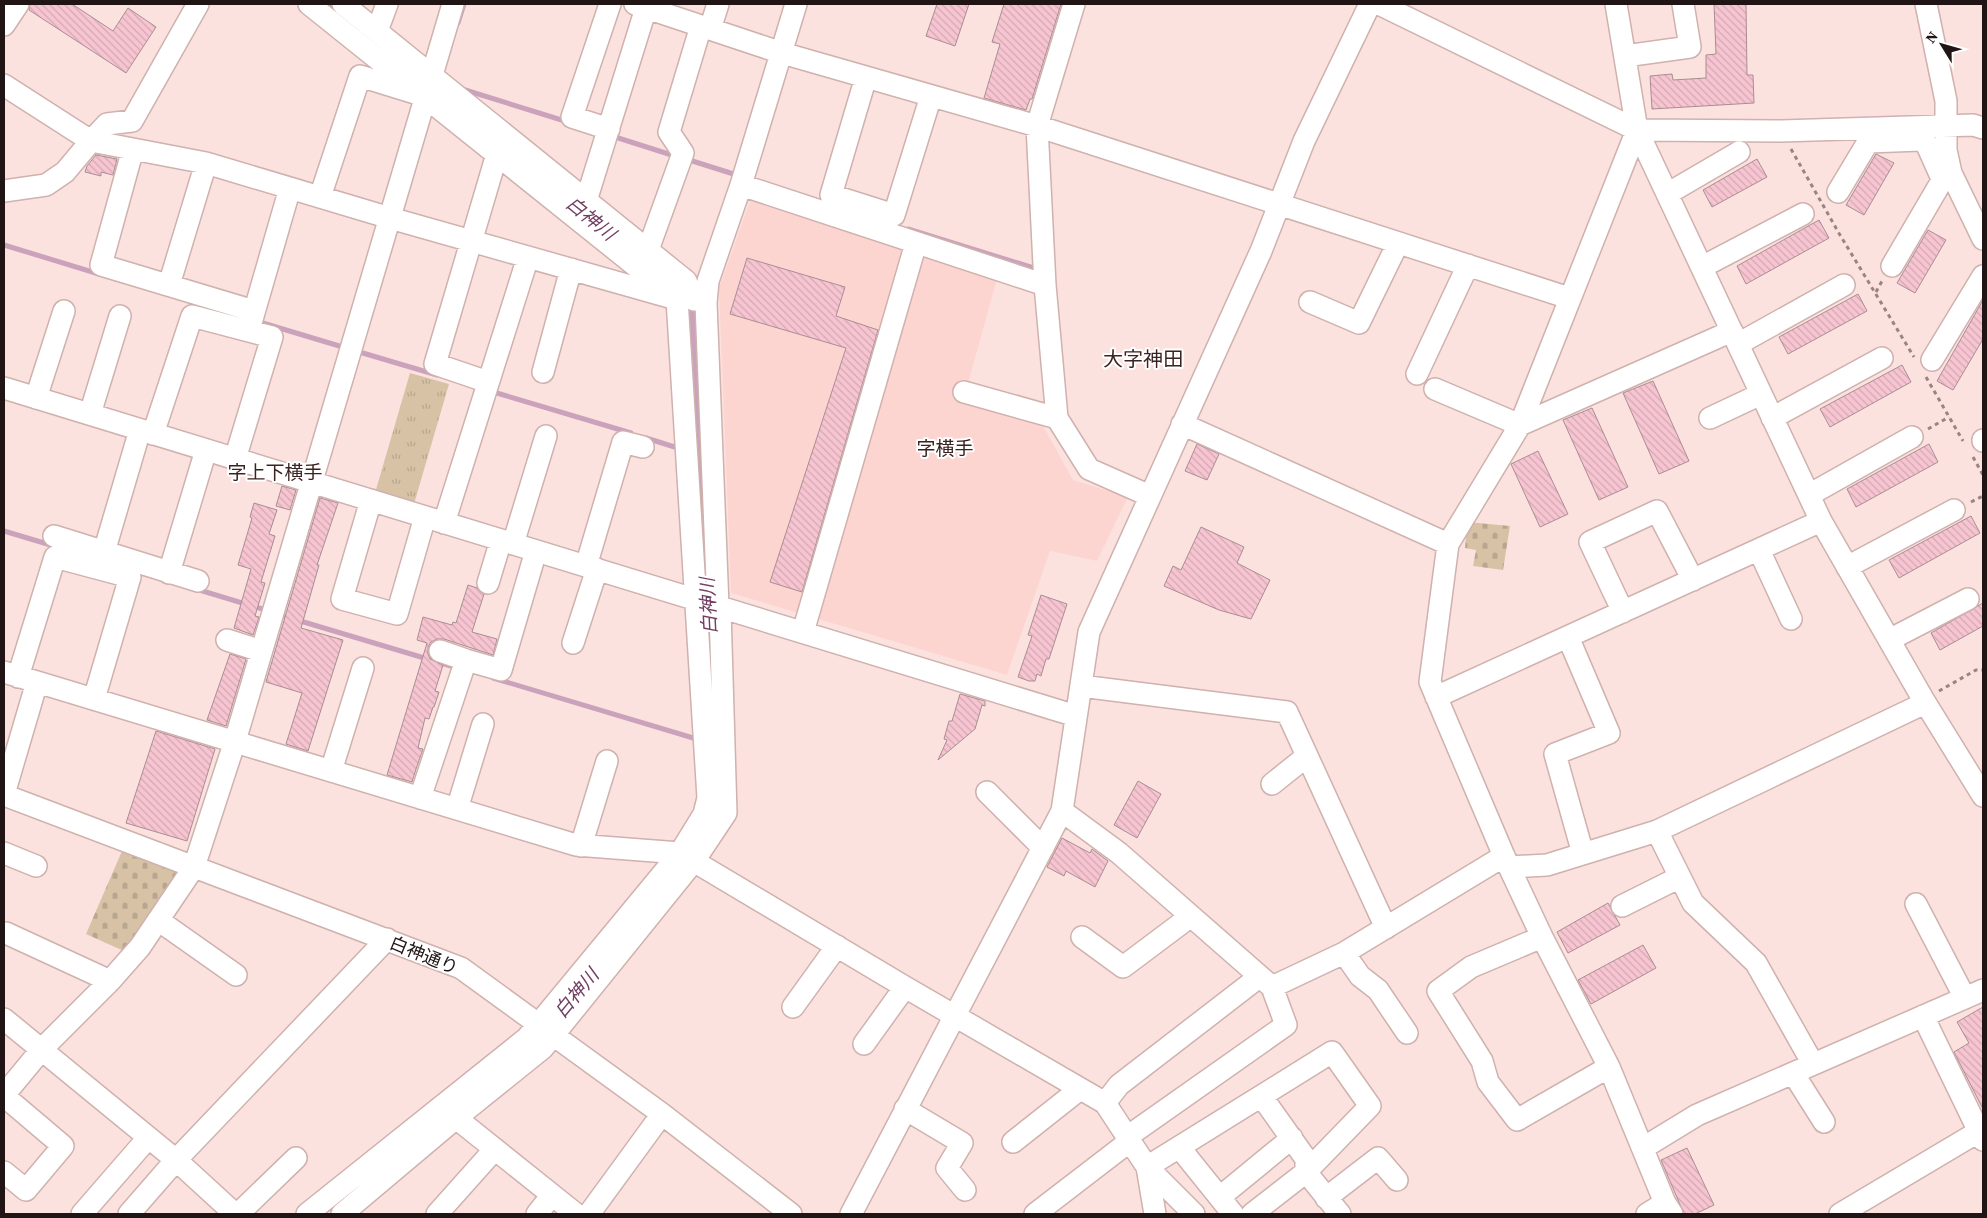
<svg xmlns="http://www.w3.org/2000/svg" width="1987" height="1218" font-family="'Source Serif 4','Noto Sans JP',serif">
<defs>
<pattern id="cemetery-stones" width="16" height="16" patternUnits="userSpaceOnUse" patternTransform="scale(1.25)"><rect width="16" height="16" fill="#d7c2a6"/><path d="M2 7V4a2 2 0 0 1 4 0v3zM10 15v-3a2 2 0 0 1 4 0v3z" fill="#b8a68e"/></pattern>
<pattern id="park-tufts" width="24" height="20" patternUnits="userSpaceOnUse" patternTransform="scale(1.25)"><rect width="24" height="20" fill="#d7c2a6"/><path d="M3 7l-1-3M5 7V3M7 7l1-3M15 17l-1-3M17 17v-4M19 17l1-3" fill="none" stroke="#b8a68e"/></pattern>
<pattern id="building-back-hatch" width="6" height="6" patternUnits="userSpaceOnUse" patternTransform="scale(1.25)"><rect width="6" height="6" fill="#f7c5d1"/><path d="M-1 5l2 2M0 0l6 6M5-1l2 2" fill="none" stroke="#d3a8b3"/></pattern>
</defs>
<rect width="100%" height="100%" fill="#fce2df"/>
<path fill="#fdd5d0" d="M750,201L997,279L964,398L1041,422L1073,480L1128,497L1097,561L1050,551L1007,675L731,593L719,288Z"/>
<path fill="url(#cemetery-stones)" d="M1467,522L1510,526L1503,570L1473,566L1476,550L1465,548Z
M122,851L178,872L126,952L86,934Z"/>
<path fill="url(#park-tufts)" d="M410,373L449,384L414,504L375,493Z"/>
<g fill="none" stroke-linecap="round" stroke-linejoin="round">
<path stroke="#caa2bc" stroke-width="5" d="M458,23L464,4
M462,89L568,122
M612,136L678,157
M686,159L740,176
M908,229L1037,269
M4,245L99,274
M256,321L346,348
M356,351L437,375
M490,391L631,433
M646,438L681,449
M691,452L701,455
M4,531L54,546
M196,589L269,611
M277,614L451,666
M493,678L700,740"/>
<path stroke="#caa2bc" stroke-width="31" d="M326,4L368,37
M665,278L687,297L694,322L707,575L708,659"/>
</g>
<path fill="url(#building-back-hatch)" stroke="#aa8d94" d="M30,4H72L113,31L128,8L156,27L126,73L29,10Z
M937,4H969L955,46L926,36Z
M1004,4H1061L1032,99H1030L1026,110L984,98L1000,44L992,42Z
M1714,4H1746L1747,75H1753L1754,103L1652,109L1650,76L1672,74L1673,80L1706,78V55L1716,54Z
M1876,154L1894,163L1864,215L1846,205Z
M96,155L117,159L113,175L101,172V176L85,172L87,166Z
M1757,159L1767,177L1712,207L1703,190Z
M1819,220L1829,238L1746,284L1737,266Z
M1928,230L1946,240L1915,293L1897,283Z
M747,258L845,287L836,316L878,330L802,592L770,582L846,348L730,314Z
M1858,294L1867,311L1788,354L1779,337Z
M1983,300V339L1953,390L1937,381Z
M1902,365L1911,382L1830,427L1820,409Z
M1653,381L1689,461L1659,474L1623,393Z
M1592,408L1628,487L1599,500L1563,420Z
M1197,444L1219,454L1207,480L1185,471Z
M1929,444L1938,462L1856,507L1847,489Z
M1538,451L1568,514L1540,527L1511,464Z
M282,486L296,490L290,510L276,506Z
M320,498L338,503L317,565H319L301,628L343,640L308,751L286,744L302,693L266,682Z
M254,503L277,510L269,534L275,536L261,582L265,583L255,616L259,617L253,635L234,628L251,569L238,565L252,518L250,517Z
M1971,516L1980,533L1899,578L1889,560Z
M1201,527L1244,547L1237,563L1270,580L1251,619L1219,610L1164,586L1173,566L1181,570Z
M468,585L477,588L484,594L472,632L497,639L493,655L444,639H437L431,642L428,647V654L430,659L443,665L435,691L439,692L434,707H433L429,719L425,718L418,748L423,749L416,769L412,782L387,775L427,643L417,640L423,617L452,625L453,622L456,623Z
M1041,595L1067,604L1049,659H1046L1041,676L1037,674L1035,681H1029L1018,677L1032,636L1028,635Z
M1983,603V626L1940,650L1931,633Z
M230,654L246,659L226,726L207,720Z
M960,694L985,701V706L982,705L975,729L938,760L947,740L944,739L949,721H952Z
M156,731L215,749L187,841L126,823Z
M1138,781L1161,794L1137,838L1114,825Z
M1062,838L1090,853L1092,849L1108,861L1095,887L1066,871L1064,876L1047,867Z
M1608,903L1620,925L1568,953L1557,932Z
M1643,945L1656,968L1591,1004L1578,980Z
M1983,1007V1109L1954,1052L1969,1043L1957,1022Z
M1687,1148L1714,1205L1695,1214H1684L1661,1160Z"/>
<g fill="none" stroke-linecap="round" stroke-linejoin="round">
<defs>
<path id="minor" d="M198,4L132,121L107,124L91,141L206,163L390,218L669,297
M343,4L686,281L694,300
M635,4L782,53L1037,126L1569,298
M1074,4L1037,126L1045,285L1057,418L1089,469L1150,496
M1379,4L1637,130L1781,131L1973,125L1983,128
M1616,4L1637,130L1821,521L1923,699L1983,796
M1926,4L1946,101V150L1951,173L1983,239
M4,25L18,4
M710,29L718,4
M377,31L387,4
M1625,56L1690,47L1683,4
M866,77L831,195L894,215L931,96
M4,85L91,141L65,172L46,185L4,191
M609,129L572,117L610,4
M1637,130L1520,425L1448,544L1430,682L1504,856L1542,937L1609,1067L1665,1203L1672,1214
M133,149L101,265L254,311
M741,185L1045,285
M1838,192L1868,142L1921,140L1926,143L1943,181
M1667,194L1739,152
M320,197L360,76L415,93
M586,201L646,8
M648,250L683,153L669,132L701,26
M1892,266L1940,184L1951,173
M1702,267L1803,214
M169,285L206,163
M1310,302L1359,323L1398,243
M251,323L290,188
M1738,344L1844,285
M1932,360L1983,276
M543,372L571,269
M1417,374L1468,265
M488,382L435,364L497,154
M4,388L1076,716
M1435,389L1520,425L1732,331
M964,392L1057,418
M36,398L64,311
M90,414L120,316
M1710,418L1761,394
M1772,418L1882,358
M1182,424L1448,544
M153,434L192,316L272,337L235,459
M1983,441V440
M1809,495L1912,437
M371,500L342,599L397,614L425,517
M444,523L528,257
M54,536L198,581
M513,544L546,436
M1759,550L1791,619
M104,552L140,430
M586,566L623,442L643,447
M1847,567L1954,510
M169,573L206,450
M488,583L501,540
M1623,612L1590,542L1657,511L1693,580
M803,632L916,243
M1568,637L1609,733L1555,754L1583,854
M227,640L261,651
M1889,640L1968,599
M573,643L597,569
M440,651L466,660
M4,672L576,845L680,853L905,987L1105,1103L1147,1167L1155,1214
M18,677L55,557L130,577L94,699
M1081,686L1287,712L1386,928
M1436,697L1821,521
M331,771L363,668
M1272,784L1307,756
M987,792L1043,848
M4,794L37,682
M4,795L461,968L662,1114L791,1214
M420,798L466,660L501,670L536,551
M457,809L483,724
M1062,811L1119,853L1272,987L1344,953L1504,856
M1657,831L1693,903L1756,963L1813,1064
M581,846L607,761
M4,853L36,866
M1509,867L1547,865L1657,831L1925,703
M1916,904L1965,998
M1622,906L1680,877
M158,920L236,975
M6,933L110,981
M1082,937L1123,967L1191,916
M1542,937L1471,967L1438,991L1482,1061L1488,1082L1517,1120L1609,1067
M1344,953L1360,976L1378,990L1407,1033
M793,1007L837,946
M1923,1016L1983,1140
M4,1019L176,1160L235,1214
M864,1044L905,987
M1793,1073L1824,1122
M4,1095L42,1049L110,981L140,947L194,867L235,741L453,4
M4,1096L63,1146L26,1190L4,1172
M1262,1097L1306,1159V1172L1340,1214
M1105,1103L1119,1085L1259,977
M905,1109L962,1143L947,1168L965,1190
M456,1118L576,1214
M1127,1137L1286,1025L1272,987
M1013,1142L1080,1089
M1179,1147L1233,1214
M1643,1148L1697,1115L1983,990
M1220,1197L1292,1138
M1326,1198L1378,1158L1397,1180
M82,1214L148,1138
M129,1214L176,1160L387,939
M238,1214L296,1158
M307,1214L527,1038L680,853L704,814L708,798L677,299L309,4
M342,1214L456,1118L543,1048L694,861L726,813L720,610L718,606L706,303L708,281L741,185L796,4
M437,1214L495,1149
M537,1214L552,1195
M589,1214L662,1114
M851,1214L1062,811L1089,632L1261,251L1304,141L1370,4
M1035,1214L1130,1141
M1194,1214L1147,1167L1332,1052L1370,1106L1306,1172L1252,1214
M1647,1214L1665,1203
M1840,1214L1978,1132"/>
</defs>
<use href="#minor" stroke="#cfb1ad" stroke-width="24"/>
<path stroke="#988482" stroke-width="3" stroke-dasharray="4 4" stroke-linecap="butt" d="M1791,149L1840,235L1914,357
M1876,292L1882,281
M1926,377L1963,441
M1928,429L1949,417
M1973,457L1983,475
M1971,502L1983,496
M1939,691L1976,670H1983"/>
<use href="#minor" stroke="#fff" stroke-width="21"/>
</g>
<g text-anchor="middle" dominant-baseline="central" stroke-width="4" stroke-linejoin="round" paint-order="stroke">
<g font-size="18" fill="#201514" stroke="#fff">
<text transform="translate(424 955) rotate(22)">白神通り</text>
</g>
<g font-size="19" font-style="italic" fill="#723e62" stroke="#fff">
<text transform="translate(591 218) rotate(39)">白神川</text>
<text transform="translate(708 606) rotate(-93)">白神川</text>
<text transform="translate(576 993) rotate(-50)">白神川</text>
</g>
<g font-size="19" fill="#3a2320" stroke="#fff">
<text x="945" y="448">字横手</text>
<text x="275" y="472">字上下横手</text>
</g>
<g font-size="20" fill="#3a2320" stroke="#fff">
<text x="1143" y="359">大字神田</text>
</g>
</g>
<rect width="1987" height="1218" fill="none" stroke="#201514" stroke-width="10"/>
<g transform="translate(1942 45) rotate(307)" stroke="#ffffff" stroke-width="4" paint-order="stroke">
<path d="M0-4L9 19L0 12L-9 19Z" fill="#201514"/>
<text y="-8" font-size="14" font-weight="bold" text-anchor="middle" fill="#201514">N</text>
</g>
</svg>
